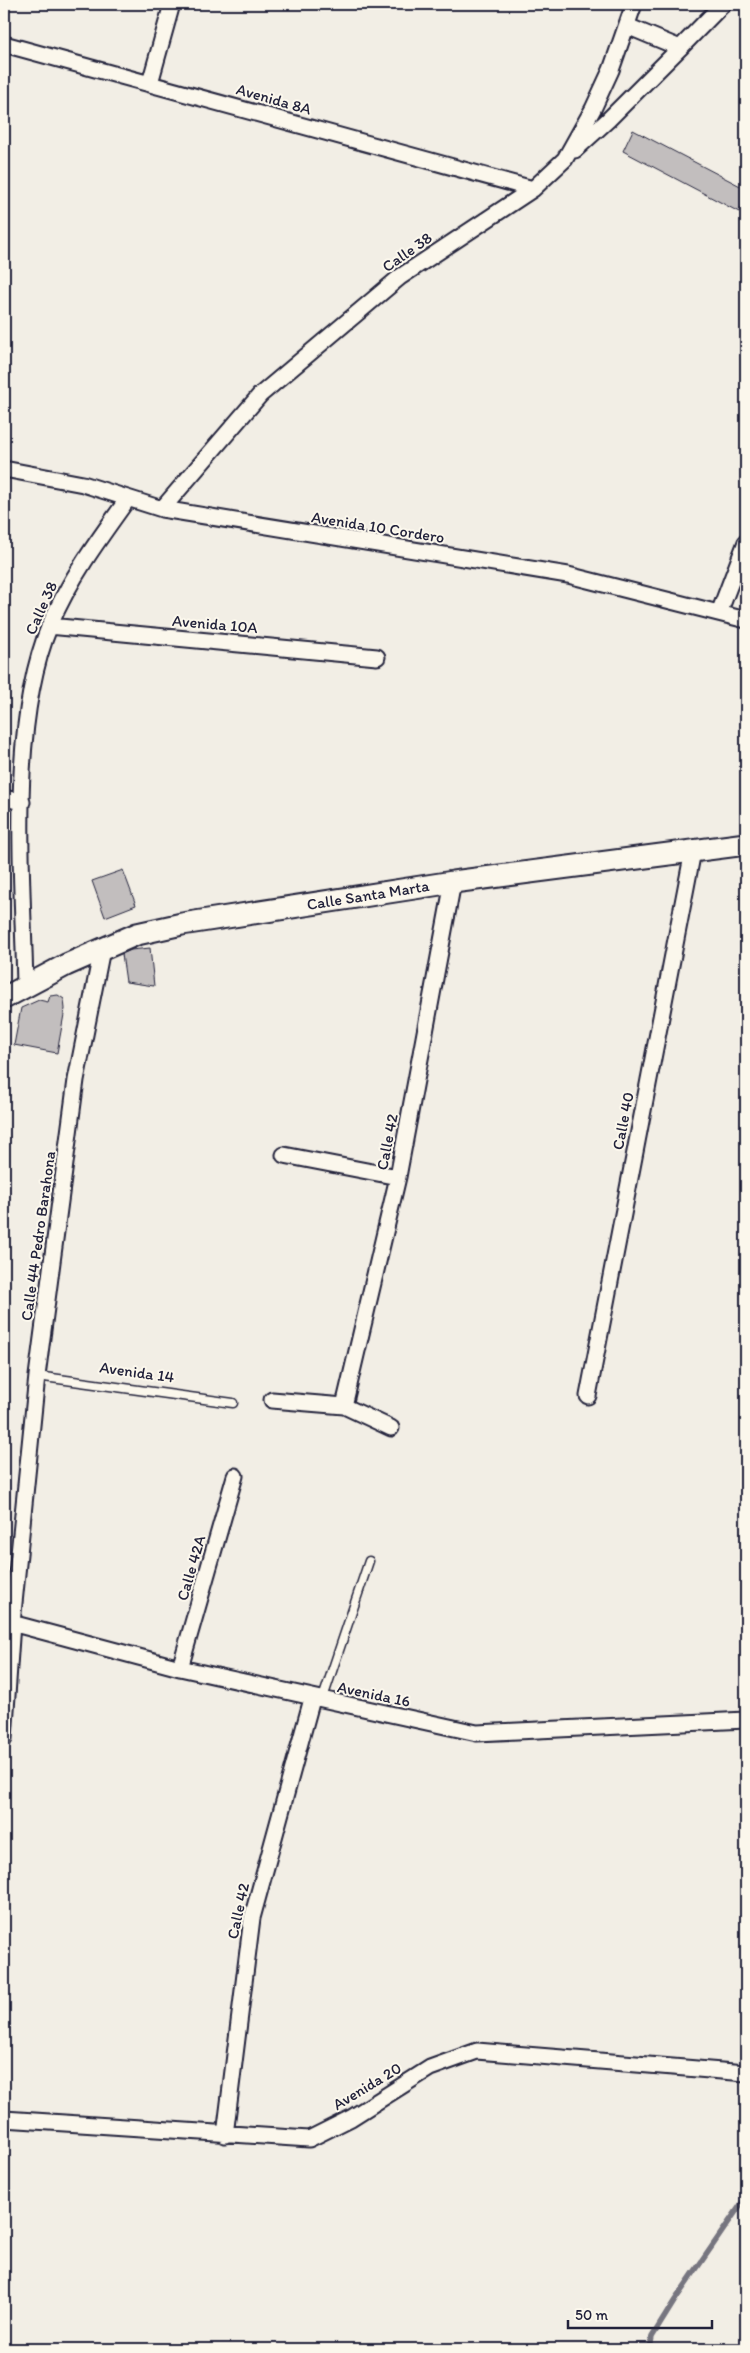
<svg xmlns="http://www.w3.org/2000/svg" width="750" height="2353" font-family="Itim,sans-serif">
<rect width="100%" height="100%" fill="#f2eee5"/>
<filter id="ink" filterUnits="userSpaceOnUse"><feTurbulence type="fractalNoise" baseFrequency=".02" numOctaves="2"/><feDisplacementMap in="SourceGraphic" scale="10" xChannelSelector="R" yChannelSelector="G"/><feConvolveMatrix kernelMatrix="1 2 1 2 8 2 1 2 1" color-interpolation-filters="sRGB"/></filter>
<g filter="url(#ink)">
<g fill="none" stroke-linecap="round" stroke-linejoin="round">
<path stroke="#76747f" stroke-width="5.5" d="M650,2349L652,2337L675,2300L746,2197"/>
</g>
<path fill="#c2bebe" stroke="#22223b" d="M633,130L746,189V198L739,212L623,151Z
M123,870L136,905L105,917L92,881Z
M150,948L154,986L126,982L122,954L131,950Z
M58,995L64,999L65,1009L57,1053L14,1045L21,1008L39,1000L48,1002L50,996Z"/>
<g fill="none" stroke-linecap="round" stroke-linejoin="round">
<defs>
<path id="lane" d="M37,1376L233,1403
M322,1701L369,1561"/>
<path id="street" d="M627,26L680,48L723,4
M4,44L533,189
M150,83L172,4
M575,150L608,120L680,48
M4,469L83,484L162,509L568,575L746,620
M162,509L260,395L400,277L533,189L565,159L593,109L611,70L634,4
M719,613L746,542
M49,626L377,657
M4,798L22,802
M25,986C23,877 8,726 50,625C69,580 98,540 127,500
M284,1155L398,1177
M588,1396L693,851
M272,1400L344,1406L391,1428
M344,1406L398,1177L453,882
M4,1621L180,1668L477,1733L746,1720
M180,1668L235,1476
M4,1739L12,1623L37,1376L76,1080L102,949
M4,2119L309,2139L351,2118L430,2068L477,2051L746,2073
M225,2135L252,1918L312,1699"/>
<path id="secondary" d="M4,998L66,965L137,934L182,924L453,882L746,844"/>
</defs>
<use href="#lane" stroke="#22223b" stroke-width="11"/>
<use href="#street" stroke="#22223b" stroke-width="19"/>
<use href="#secondary" stroke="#22223b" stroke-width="25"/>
<use href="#lane" stroke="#fbf7ec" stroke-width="8"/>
<use href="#street" stroke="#fbf7ec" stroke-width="15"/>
<use href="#secondary" stroke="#fbf7ec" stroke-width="21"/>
</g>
</g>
<g text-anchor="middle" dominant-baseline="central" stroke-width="4" stroke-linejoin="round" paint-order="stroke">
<g font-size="16" fill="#22223b" stroke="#fbf7ec">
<text transform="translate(274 99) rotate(16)">Avenida 8A</text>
<text transform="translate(407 252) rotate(-35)">Calle 38</text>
<text transform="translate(378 527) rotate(9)">Avenida 10 Cordero</text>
<text transform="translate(41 608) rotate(-66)">Calle 38</text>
<text transform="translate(215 624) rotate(5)">Avenida 10A</text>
<text transform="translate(368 895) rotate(-9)">Calle Santa Marta</text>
<text transform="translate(623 1121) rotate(-79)">Calle 40</text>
<text transform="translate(387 1142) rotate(-79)">Calle 42</text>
<text transform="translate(38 1236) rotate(-82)">Calle 44 Pedro Barahona</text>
<text transform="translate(137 1372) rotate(8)">Avenida 14</text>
<text transform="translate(191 1568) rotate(-74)">Calle 42A</text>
<text transform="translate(374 1694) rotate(12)">Avenida 16</text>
<text transform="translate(238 1911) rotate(-78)">Calle 42</text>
<text transform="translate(367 2086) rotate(-31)">Avenida 20</text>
</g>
</g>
<rect width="750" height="2353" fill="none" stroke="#fbf7ec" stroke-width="20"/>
<rect x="10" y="10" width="730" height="2333" fill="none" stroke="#22223b" stroke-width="2" filter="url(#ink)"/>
<path d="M568 2320v8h144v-8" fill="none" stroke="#22223b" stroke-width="2.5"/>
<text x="575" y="2320" font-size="15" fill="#22223b" stroke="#fbf7ec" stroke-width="4" paint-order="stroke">50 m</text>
</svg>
